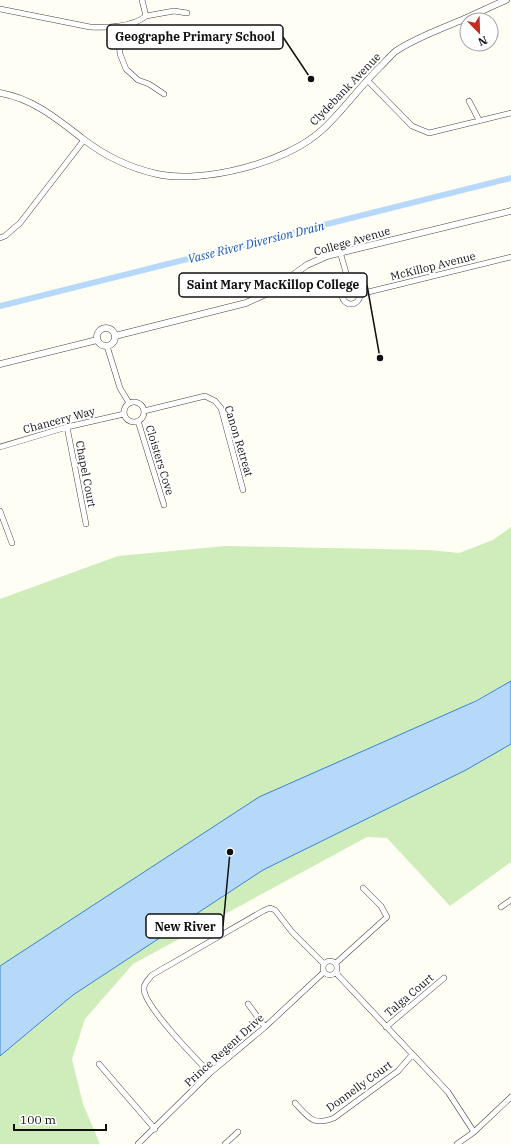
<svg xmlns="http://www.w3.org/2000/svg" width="511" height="1144" font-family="'IBM Plex Serif',serif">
<rect width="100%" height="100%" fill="#fffef4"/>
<path fill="#ceedba" d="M511,527V681L77,917L0,966V599L118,556L226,546L429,550L459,553L493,540Z
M511,744V862L450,906L387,838L367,837L133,964L85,1019L72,1059L83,1104L100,1144H0V1056L73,995L263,870L466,770Z"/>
<path fill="#b6d8f9" stroke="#3983d4" d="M511,681V744L466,770L263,870L73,995L0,1056V966L259,797L476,701Z"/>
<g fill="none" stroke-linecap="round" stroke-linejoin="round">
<path stroke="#b6d8f9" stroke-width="6" d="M0,306L511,178"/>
<defs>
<path id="minor" d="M0,9L90,27C106,28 133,27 146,16L142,0
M146,16L174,11L187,13
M118,26L120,54L126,69L138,80L149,84L164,94
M367,80L412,126L429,133L511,113
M469,101L479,120
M0,238L5,236L20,223L84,140
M340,252L350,286
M342 295a9 9 0 1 1 18 0a9 9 0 1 1-18 0Z
M360,294L511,257
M107,346L120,388L129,403
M124 412a10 10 0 1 1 20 0a10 10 0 1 1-20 0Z
M144,411L205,396L215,401L221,408L243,490
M138,421L164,505
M67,427L86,524
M0,447L67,427L124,414
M0,511L12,543
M501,907L511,900
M323 968a7 7 0 1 1 14 0a7 7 0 1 1-14 0Z
M336,963L387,917L381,906L363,888
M336,973L448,1092L474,1132
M248,1004L265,1027
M386,1027L444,978
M99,1064L155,1129
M210,1073C197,1060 142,1004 144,988C144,983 149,979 152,975L263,911L270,908L275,910L292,932L324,964
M295,1103C309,1118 313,1126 334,1118L398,1071L412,1055
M138,1144L210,1073L265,1027L324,972
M225,1144L238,1132
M457,1144L474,1132L511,1097"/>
<path id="tertiary" d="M0,93C34,99 57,119 83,139C105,156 130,168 157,174C203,184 286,163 322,130C343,111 360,86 381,66C386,61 391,55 396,51C417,37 441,29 464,19C478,13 492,6 506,0
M97 337a9 9 0 1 1 18 0a9 9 0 1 1-18 0Z
M115,336L246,303L268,293L307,265L327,256L511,211
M0,364L97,340"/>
</defs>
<use href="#minor" stroke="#434343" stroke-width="6"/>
<use href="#tertiary" stroke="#434343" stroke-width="7"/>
<use href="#minor" stroke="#fff" stroke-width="5"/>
<use href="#tertiary" stroke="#fff" stroke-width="6"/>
</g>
<g text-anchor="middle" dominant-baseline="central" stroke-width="4" stroke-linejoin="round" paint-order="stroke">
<g font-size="11" fill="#101010" stroke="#fff">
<text transform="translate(345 89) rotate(-46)">Clydebank Avenue</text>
<text transform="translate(352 241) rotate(-16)">College Avenue</text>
<text transform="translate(433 266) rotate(-14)">McKillop Avenue</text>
<text transform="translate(59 420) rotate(-15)">Chancery Way</text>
<text transform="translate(239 441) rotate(73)">Canon Retreat</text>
<text transform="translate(160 460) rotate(73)">Cloisters Cove</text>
<text transform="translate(86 474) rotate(79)">Chapel Court</text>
<text transform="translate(409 995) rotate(-40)">Talga Court</text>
<text transform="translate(224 1050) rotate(-42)">Prince Regent Drive</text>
<text transform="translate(359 1086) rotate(-36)">Donnelly Court</text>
</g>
<g font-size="12" font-style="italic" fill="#1155ab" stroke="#fff">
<text transform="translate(256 242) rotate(-14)">Vasse River Diversion Drain</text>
</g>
</g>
<path fill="none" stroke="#101010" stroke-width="1.5" d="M311 79L283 37M380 358L367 285M230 852L223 926"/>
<g fill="#101010" stroke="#fff" stroke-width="1.5">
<circle cx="311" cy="79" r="4"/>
<circle cx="380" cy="358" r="4"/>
<circle cx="230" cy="852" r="4"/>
</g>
<g fill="#fff" stroke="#101010" stroke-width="1.5">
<rect x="107" y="25" width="176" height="24" rx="4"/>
<rect x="179" y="273" width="188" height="24" rx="4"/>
<rect x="146" y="914" width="77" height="24" rx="4"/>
</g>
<g font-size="12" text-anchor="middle" font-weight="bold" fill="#101010">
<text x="195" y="41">Geographe Primary School</text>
<text x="273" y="289">Saint Mary MacKillop College</text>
<text x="185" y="931">New River</text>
</g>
<g transform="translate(479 32) rotate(157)"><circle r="19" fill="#ffffff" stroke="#9f9f9f"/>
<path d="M0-3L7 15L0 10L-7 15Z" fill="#c92d20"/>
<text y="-6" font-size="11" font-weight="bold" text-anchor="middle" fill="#101010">N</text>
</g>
<path d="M14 1124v6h92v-6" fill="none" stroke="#101010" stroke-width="2"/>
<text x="20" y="1124" font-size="12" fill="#101010" stroke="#ffffff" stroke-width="3" paint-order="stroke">100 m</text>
</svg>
